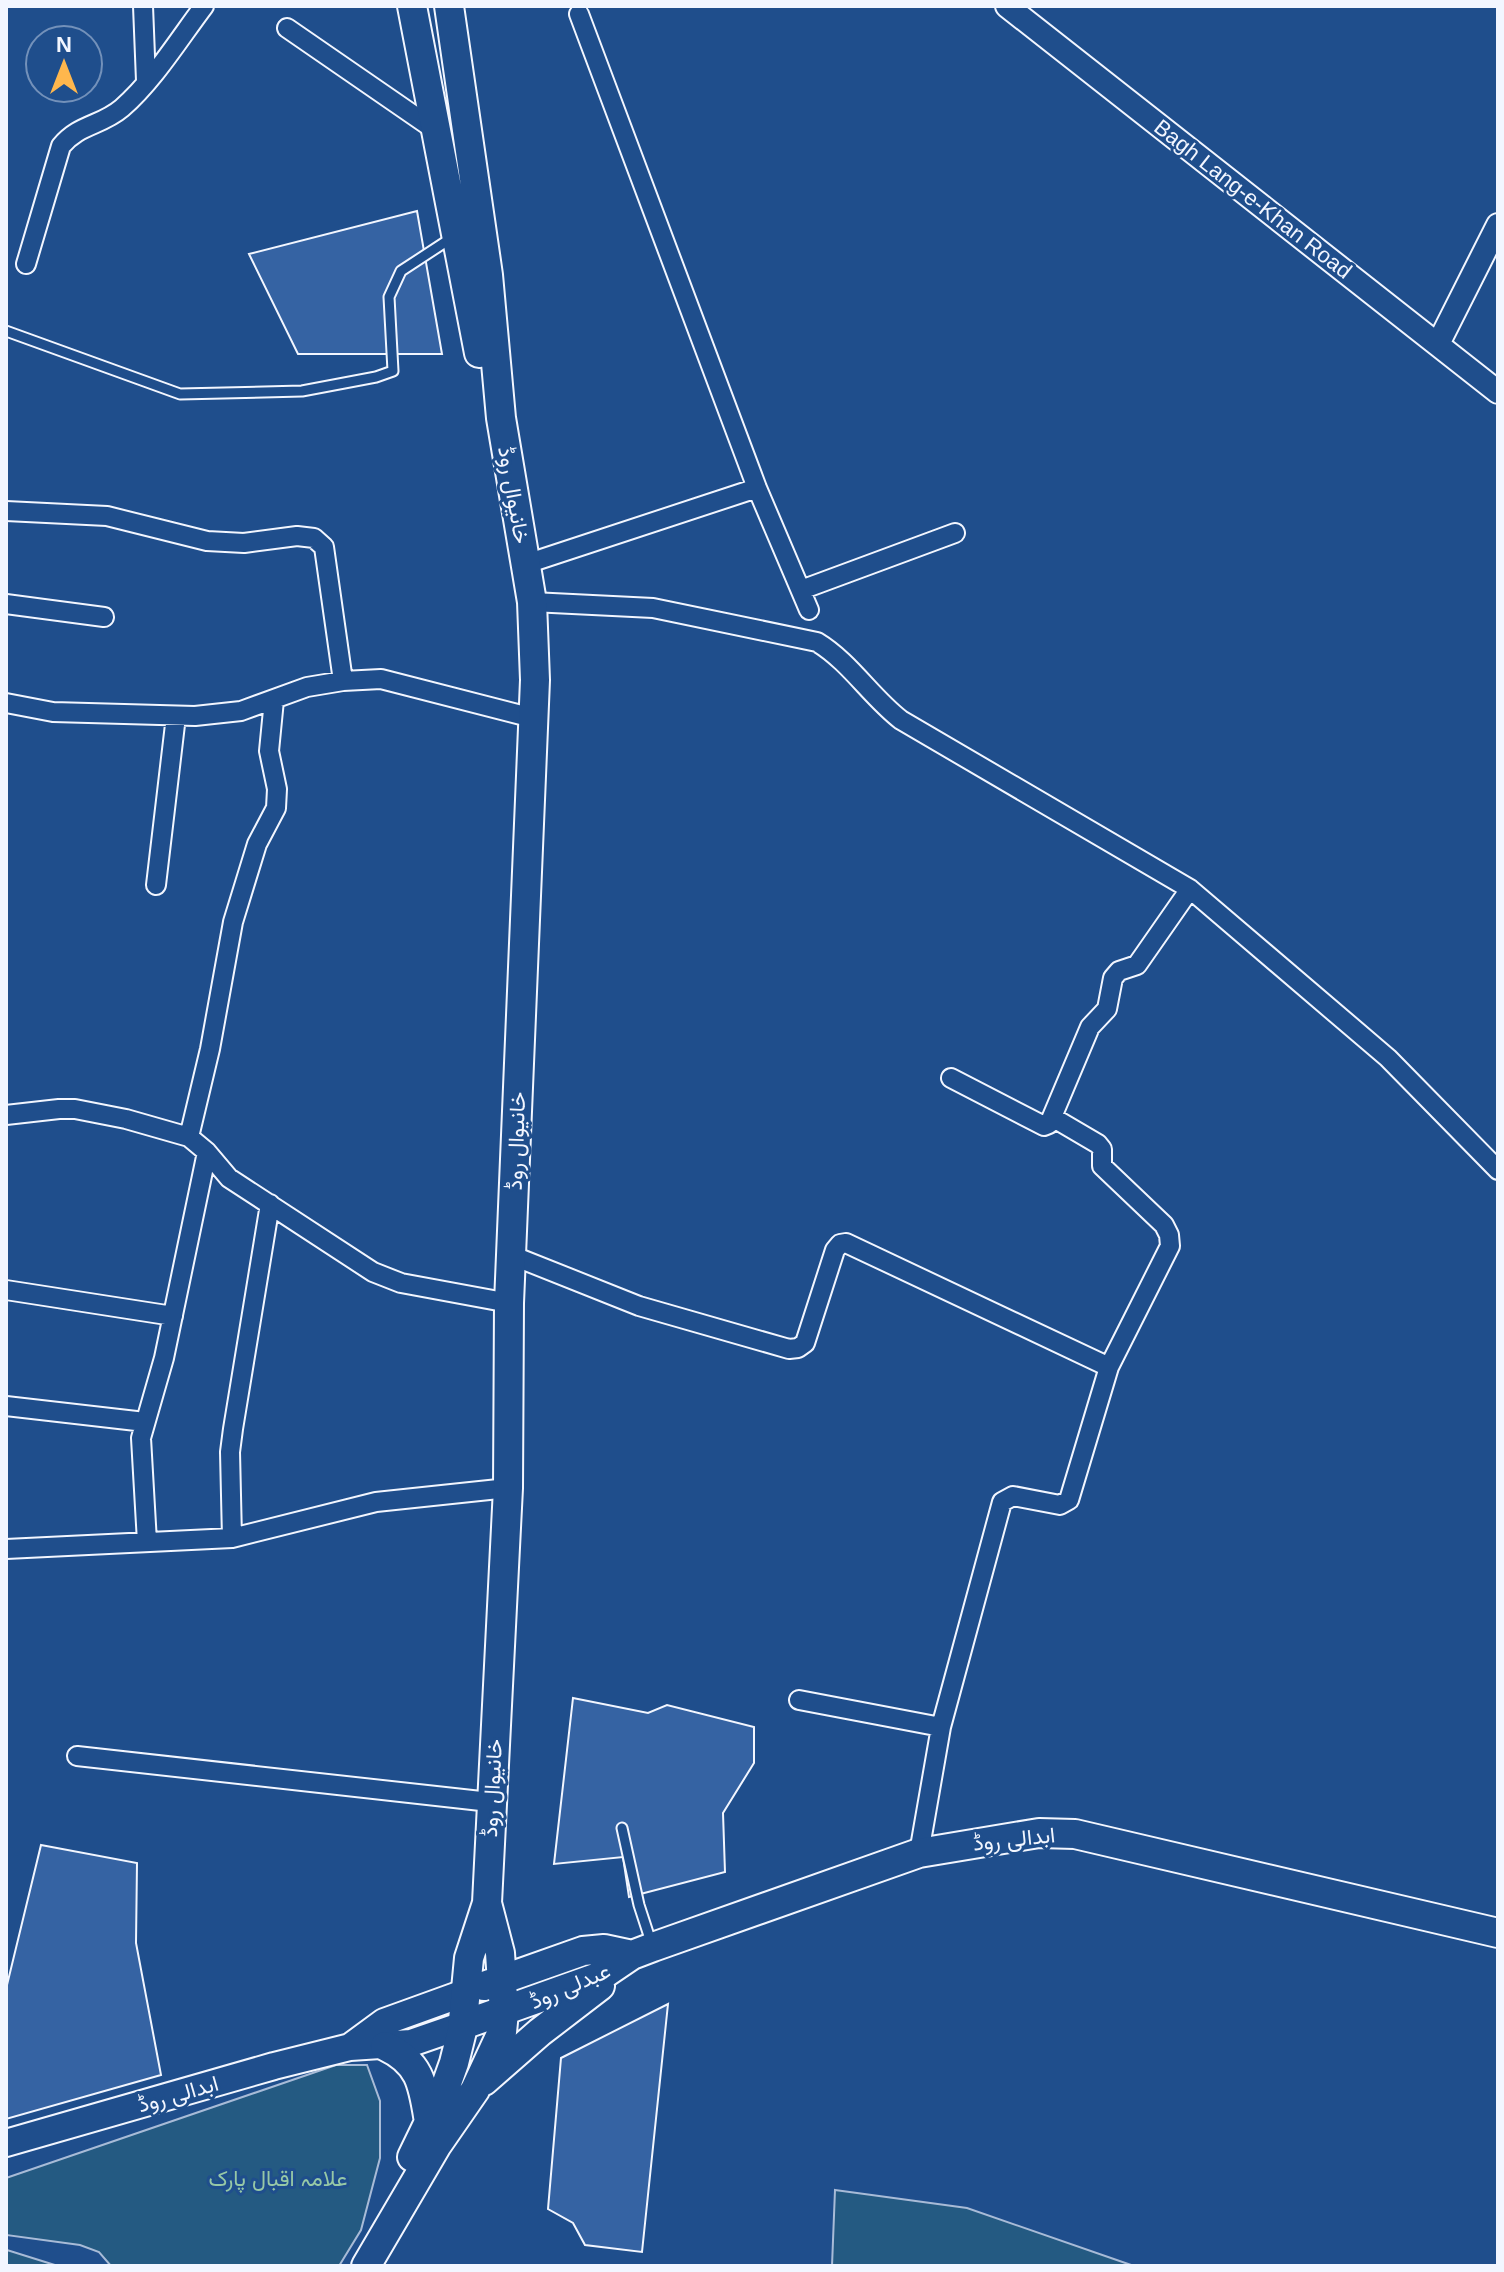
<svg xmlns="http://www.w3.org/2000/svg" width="1504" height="2272" font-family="Arial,Vazirmatn,sans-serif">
<rect width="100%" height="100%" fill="#1f4e8c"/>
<path fill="#245a82" stroke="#a8bbd7" stroke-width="2" d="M336,2065H367L380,2101V2158L361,2230L339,2266H111L99,2252L80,2245L6,2235V2178Z
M835,2190L967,2208L1134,2266H832Z
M6,2250H7L58,2266H6Z"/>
<path fill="#3563a3" stroke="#f2f6ff" stroke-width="2" d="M417,211L442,354H298L249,254Z
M573,1698L648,1713L667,1705L754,1727V1763L723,1813L725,1872L629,1897L623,1857L554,1864Z
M41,1845L137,1863L136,1943L161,2075L6,2119V1989Z
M668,2004L642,2252L585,2245L573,2223L548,2209L561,2058Z"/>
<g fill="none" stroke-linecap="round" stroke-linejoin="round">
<defs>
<path id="service" d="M6,331L180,394L302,391L376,377L393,371L389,297L401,271L453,237
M622,1828L639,1905L652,1945"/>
<path id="minor" d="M143,6L146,81
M579,14L757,488L809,610
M287,28L435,130
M26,264L61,146C79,124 101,126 122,108C154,80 179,39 204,6
M6,511L107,516L207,541L244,543L297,536L314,538L324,547L343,681
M526,564L757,488
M801,590L955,533
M532,602L653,608L817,642C850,662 871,697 901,720L1190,889L1388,1058L1498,1170
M6,604L104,617
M6,703L53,712L195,716L241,711L307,687L343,681L381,679L533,718
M156,885L176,716
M951,1078L1044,1126L1049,1124L1090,1027L1107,1009L1113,978L1119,971L1137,965L1190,889
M6,1115L59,1109H75L126,1119L189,1137L207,1152L229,1178L373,1272L401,1283L509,1303
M189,1137L210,1049L233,922L257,844L276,808L277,789L269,751L274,700
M511,1255L639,1306L789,1349L798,1348L805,1343L835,1250L840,1244L846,1243L1109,1367
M6,1290L173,1316
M6,1406L145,1422
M232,1538L230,1452L233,1429L270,1204
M147,1542L141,1438L164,1358L207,1152
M6,1549L232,1538L376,1502L508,1488
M799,1700L941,1727
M77,1756L490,1802
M919,1853L941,1727L1002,1502L1013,1496L1060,1505L1069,1500L1109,1367L1170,1246L1169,1235L1164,1225L1102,1166V1149L1098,1144L1052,1117"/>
<path id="tertiary" d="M1007,6L1498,392
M1438,344L1498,225"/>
<path id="secondary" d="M350,2047L384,2022L467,1992
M6,2143L274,2066L350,2047L411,2043L463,2025"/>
<path id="primary" d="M412,6L479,353
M484,1986L583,1951L604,1949L632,1955
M463,2025L601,1976L632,1955L653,1947L919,1853L1039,1833L1075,1834L1498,1933
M385,2046C421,2063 423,2085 429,2122
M484,2081L540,2032L600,1986
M412,2157L444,2091L454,2063L462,2031L469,1958L487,1903
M366,2266L437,2145L475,2090L502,2032L504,2012L500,1953L487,1903L508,1488L509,1303L535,680L532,602L501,418L488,275L449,6"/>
</defs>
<use href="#service" stroke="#f2f6ff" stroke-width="13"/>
<use href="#minor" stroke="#f2f6ff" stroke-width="22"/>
<use href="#tertiary" stroke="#f2f6ff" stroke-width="26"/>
<use href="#secondary" stroke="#f2f6ff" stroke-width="30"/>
<use href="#primary" stroke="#f2f6ff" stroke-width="32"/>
<use href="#service" stroke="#1f4e8c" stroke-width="9"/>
<use href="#minor" stroke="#1f4e8c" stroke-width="18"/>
<use href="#tertiary" stroke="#1f4e8c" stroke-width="22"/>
<use href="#secondary" stroke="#1f4e8c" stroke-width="26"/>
<use href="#primary" stroke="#1f4e8c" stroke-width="28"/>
</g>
<g text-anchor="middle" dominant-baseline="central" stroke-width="6" stroke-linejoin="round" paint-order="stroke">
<g font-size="22" fill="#f2f6ff" stroke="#1f4e8c">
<text transform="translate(1253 199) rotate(38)">Bagh Lang-e-Khan Road</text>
<text transform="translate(514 495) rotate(80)">خانیوال روڈ</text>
<text transform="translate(516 1141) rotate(-88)">خانیوال روڈ</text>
<text transform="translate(492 1788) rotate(-87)">خانیوال روڈ</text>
<text transform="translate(1014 1839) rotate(-6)">ابدالی روڈ</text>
<text transform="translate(570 1986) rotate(-23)">عبدلی روڈ</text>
<text transform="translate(178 2094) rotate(-16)">ابدالی روڈ</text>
</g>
<g font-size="22" fill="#97c8a6" stroke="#1f4e8c">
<text x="278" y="2178">علامہ اقبال پارک</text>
</g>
</g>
<rect width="1504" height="2272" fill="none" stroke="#f2f6ff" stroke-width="16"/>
<g transform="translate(64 64)"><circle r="38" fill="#1f4e8c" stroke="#7391ba" stroke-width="2"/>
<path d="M0-6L14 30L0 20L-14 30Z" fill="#ffb74d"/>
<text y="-12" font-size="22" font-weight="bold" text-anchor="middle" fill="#f2f6ff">N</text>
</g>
</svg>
